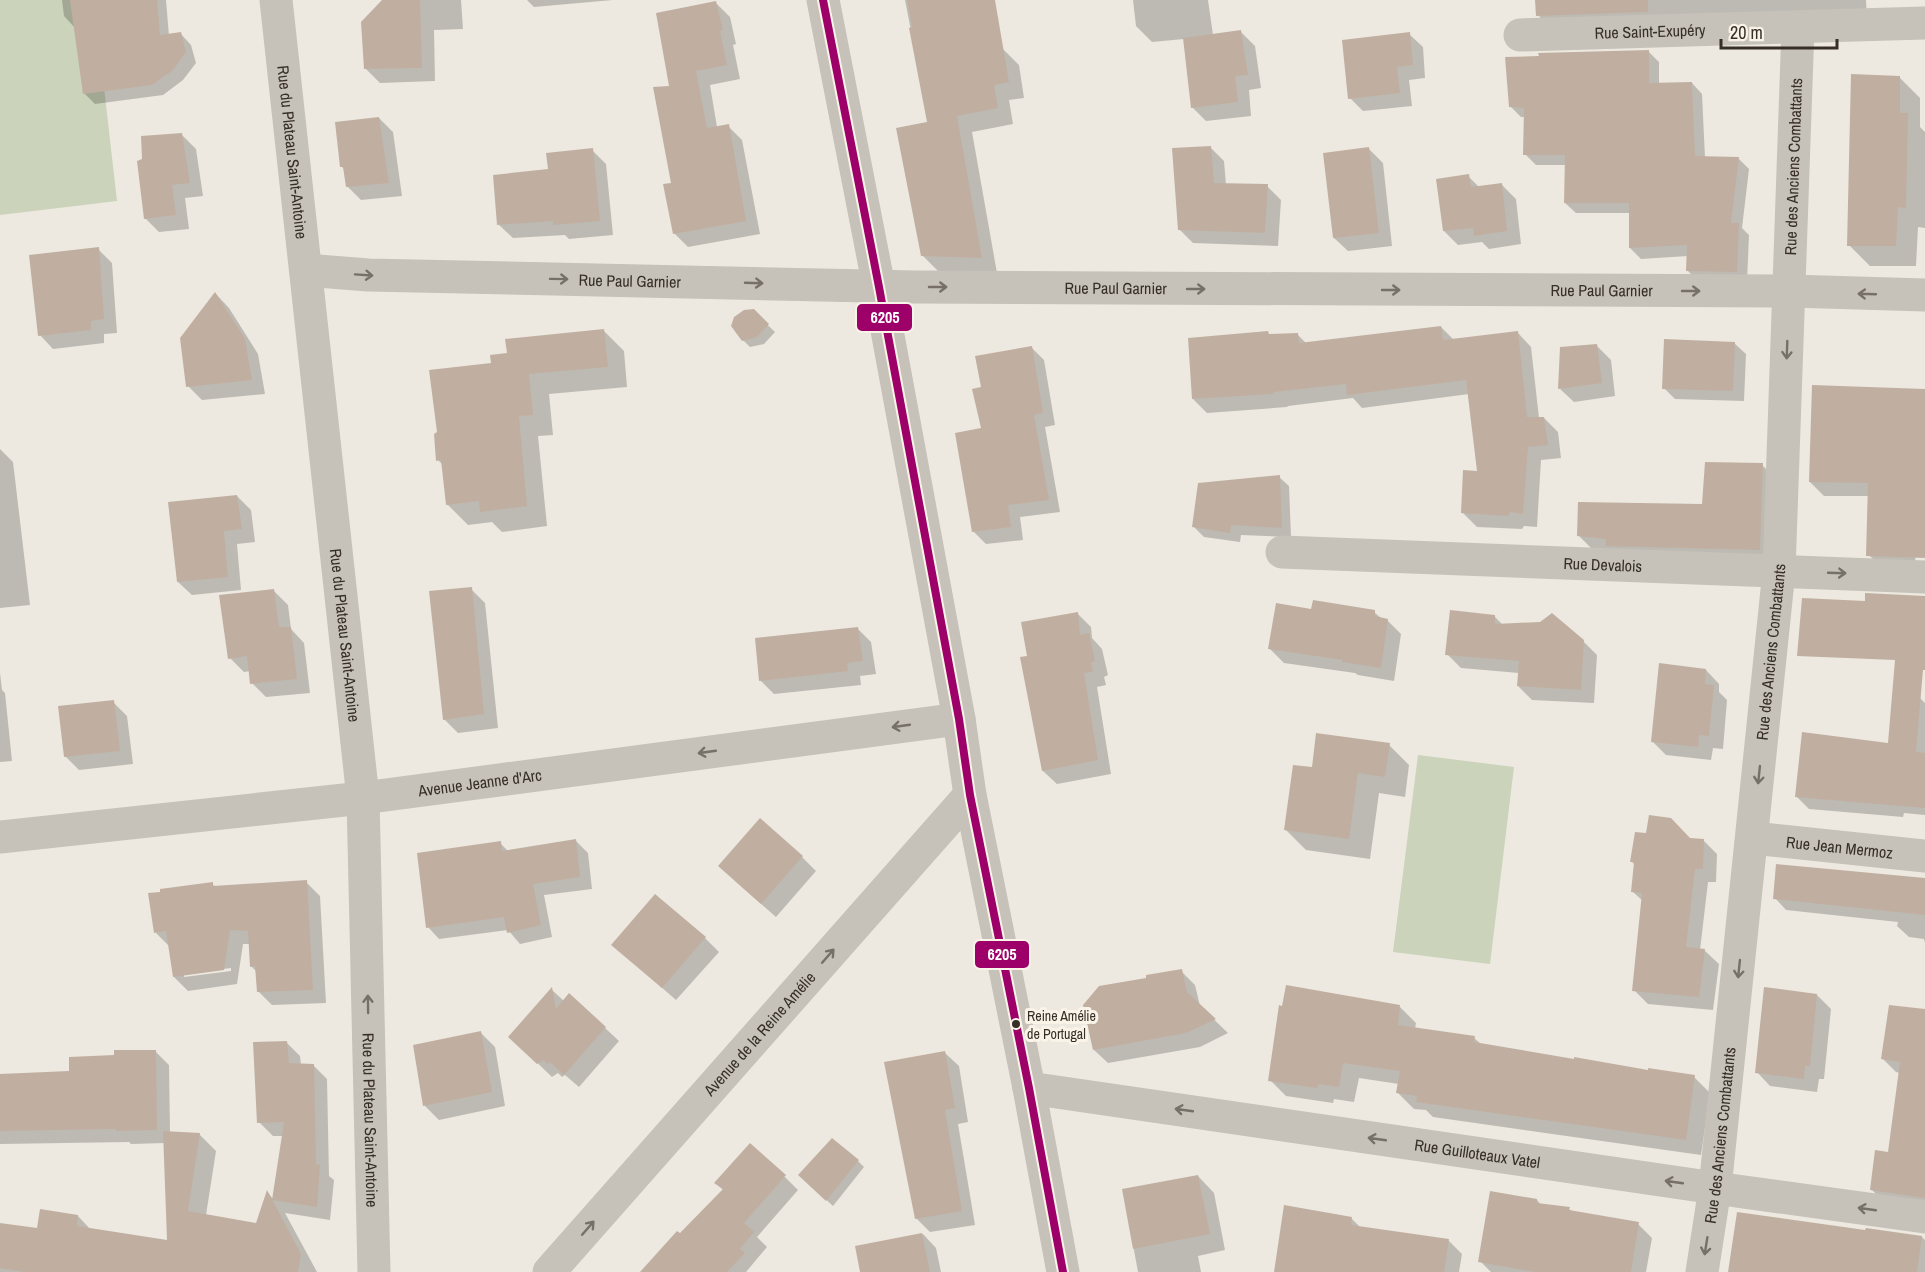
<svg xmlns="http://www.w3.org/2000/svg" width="1925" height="1272" font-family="'Archivo Narrow',sans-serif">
<rect width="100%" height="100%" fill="#ede9e0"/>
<path fill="#cbd3ba" d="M0,0H94L117,201L0,215Z
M1418,755L1514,767L1490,964L1393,952Z"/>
<path fill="#0003" fill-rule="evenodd" d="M62,0H166L169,36L181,34L191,45L196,63L183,80L163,95L95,104L84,93L75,28L64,16Z
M384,0H461L463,29L434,30L435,81L380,83L366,69Z
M527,0H613L534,7Z
M905,0H974L1003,49L1019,65L1024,98L1009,100L1013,124L972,132L997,273L939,272L923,256L929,123Z
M1133,0H1208L1213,35L1241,32L1255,46L1261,88L1249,90L1251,116L1206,121L1192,107L1184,39L1152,42L1136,26Z
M1537,0H1866L1867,18L1554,32L1538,15Z
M716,3L730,17L736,44L733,45L740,79L710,85L717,127L728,126L742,140L760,234L688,247L674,233L670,88Z
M1409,34L1423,47L1425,78L1409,80L1412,106L1363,111L1350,98Z
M1648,51L1659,62V84L1692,83L1702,94L1705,158H1738L1749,169L1742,228L1749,235L1747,282L1698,281L1688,271V256L1641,259L1630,248L1631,213H1576L1565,203L1566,165H1536L1525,154V117H1521L1510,106Z
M1899,77L1920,98V127L1925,132V228L1918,227L1916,266H1870L1849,245Z
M379,118L393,132L402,196L361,200L347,186L345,170L341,166Z
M182,135L196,149L203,196L185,198L189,229L159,232L145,218Z
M1210,147L1224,161L1226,185L1267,186L1281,200L1278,246L1193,243L1179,229Z
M1369,149L1383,163L1392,246L1348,251L1334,238Z
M592,150L606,164L613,235L569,239L565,235L513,238L499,225Z
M1468,176L1480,188L1502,185L1516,199L1521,244L1489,249L1482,242L1458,245L1444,231Z
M98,249L112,263L117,333L104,334V343L53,349L40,335Z
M216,294L229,308L258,354L265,394L202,400L188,386Z
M753,311L775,332L764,344L750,347L743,340Z
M1441,327L1454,340L1518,333L1531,347L1539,418H1544L1558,432L1561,458L1541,460L1537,527L1524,526L1522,529L1477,527L1463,513L1479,472L1469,394L1362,408L1353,398L1288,406L1287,407L1207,413L1193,399L1270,335L1297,334L1307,344Z
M604,331L624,351L627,387L549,394L553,435L538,436L547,526L502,532L492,522L468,525L447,504L443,465L438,460L493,364L508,354Z
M1734,343L1746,354L1744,401L1675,399L1664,388Z
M1597,346L1611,360L1615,396L1574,402L1560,389Z
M1032,348L1044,360L1055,425L1045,427L1060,512L1020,517L1023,540L986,544L973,531L982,429L983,388Z
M1925,390V536H1916L1915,569L1882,568L1868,554L1869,496H1824L1810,482Z
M0,449L13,462L30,605L0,608Z
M1762,465L1782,485L1780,570L1599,556L1578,535L1703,505Z
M1279,477L1289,486L1291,537L1241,535L1240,542L1204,537L1194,527Z
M237,496L251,510L255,542L237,544L241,590L192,595L178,582Z
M471,589L485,603L498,728L458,733L444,719Z
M274,591L288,605L291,629L304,643L310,693L266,697L252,683L251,671L244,672L230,658Z
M1312,610L1374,612L1382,619L1387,620L1401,634L1394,681L1358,675L1355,673L1284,663L1270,649Z
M1077,613L1091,627L1092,638L1102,649L1108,675L1104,677L1106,685L1097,687L1111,774L1057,784L1043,771L1029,657Z
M1494,616L1503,625L1583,641L1597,655L1594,703L1532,700L1518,686L1519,673L1461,668L1447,654Z
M857,628L871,642L876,674L860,676L861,685L774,694L760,680Z
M1706,670L1719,684V692L1727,700L1723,749L1713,748L1711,760L1666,755L1652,741Z
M0,673L2,690L5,693L12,761L0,762Z
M1920,698L1925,703V815L1904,813L1903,817L1809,809L1796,796L1889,744Z
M113,702L127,716L133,764L79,770L65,756Z
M1389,745L1409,765L1405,797L1379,793L1370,859L1306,850L1286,830L1313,769Z
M1648,834L1703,840L1717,854L1716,882H1708L1700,950L1705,951L1719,964L1713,1010L1648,1004L1634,990L1643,901L1633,892L1635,865L1632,862Z
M576,841L588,853L592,889L544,895L552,937L520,944L508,930L439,939L428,927L500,843L508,851Z
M802,857L816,871L776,917L734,880Z
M1925,880V943L1924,939L1909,937L1897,926L1898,922L1786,910L1775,898Z
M306,882L320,896L326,1003L272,1005L258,991L257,972L251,966L250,944H243L237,984L188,991L174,977L170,947L156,933L212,884L216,887ZM231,968V971L184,977V974Z
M705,938L719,952L676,1000L613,945Z
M1181,971L1195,985L1200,1006L1228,1033L1200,1047L1108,1063L1094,1050Z
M552,990L564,1001L605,1028L619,1041L579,1087L565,1075L562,1077L558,1073L552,1077L524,1050Z
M1817,995L1831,1009L1824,1079H1819L1817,1092L1770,1086L1757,1072Z
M1400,1007L1416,1023L1415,1029L1474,1038L1481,1044L1575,1061L1694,1077L1710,1093L1701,1155L1433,1117L1426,1110L1414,1109L1398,1093L1399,1084L1359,1078L1354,1102L1334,1099L1333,1103L1286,1096L1270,1080Z
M1925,1011V1209L1885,1203L1872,1190L1889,1154L1900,1073L1896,1072L1883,1059Z
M481,1033L495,1047L505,1106L439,1120L425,1106L414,1046Z
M286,1042L300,1056L301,1065H313L327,1079L329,1176L334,1180L330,1220L285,1213L317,1272H0V1225L38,1230L78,1216L91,1230L168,1241L165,1143L131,1144L129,1142L0,1144V1075L71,1073L115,1057L155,1051L169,1065L170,1132L199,1134L216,1151L206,1215L257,1224L268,1193L274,1200L283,1136H273L259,1122Z
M945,1053L959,1066L968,1122L958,1124L975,1225L930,1232L916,1218Z
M858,1161L864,1167L833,1206L807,1182Z
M1198,1176L1214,1193L1225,1250L1198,1256L1201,1272H1138L1123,1190Z
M785,1177L798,1190L757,1237L767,1247L746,1272H655L681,1235L723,1190L716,1183Z
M1537,1200L1541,1205L1569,1209L1573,1212L1638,1224L1652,1238L1646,1272H1491L1480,1261Z
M1351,1218L1361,1228L1448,1240L1462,1254L1459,1272H1285Z
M1867,1232L1922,1237L1925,1240V1272H1730Z
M923,1234L936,1248L941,1272H862L857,1247Z"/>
<path fill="#c0afa1" d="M70,0H157L160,35L181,32L186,52L173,70L152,85L83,94Z
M382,0H420L422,68L364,69L361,22Z
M907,0H995L1009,82L994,85L998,108L957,116L982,258L921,256L896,128L927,122L909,28L912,27Z
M1535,0H1648V12L1536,16Z
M716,1L723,30L720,31L727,65L696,71L707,128L729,124L746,221L673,234L663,184L671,183L653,87L669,86L656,13Z
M1241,30L1248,75L1235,76L1238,102L1191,108L1183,38Z
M1410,32L1413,65L1397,67L1400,93L1348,99L1342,40Z
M1649,50V83L1692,82L1695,156L1739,157L1731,223H1739L1737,272L1686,271L1687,245L1629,248V203H1564L1565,155H1523L1524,108L1509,107L1505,57L1539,56L1538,53Z
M1851,74L1900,76V113H1908L1906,208L1898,207L1896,246H1847Z
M379,117L389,183L346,187L343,167H340L335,122Z
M182,133L190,183L172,185L176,215L144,219L137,161L142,159L141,136Z
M1211,146L1214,183L1268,184L1265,233L1178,230L1172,148Z
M1369,147L1379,233L1333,238L1323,153Z
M593,148L600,221L553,225V221L497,225L493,175L548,169L546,153Z
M1469,174L1471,187L1502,183L1507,231L1474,236L1473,228L1443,231L1436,179Z
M99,247L104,319L91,321V330L38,336L29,255Z
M215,292L245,339L252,380L186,387L180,338Z
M754,309L769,324L757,337L742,341L731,326L734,317L744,310Z
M1441,326L1443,340L1518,331L1527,417H1544L1548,445L1528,447L1523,514L1510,512L1508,516L1461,513L1463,470L1477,471L1466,380L1347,395L1346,384L1274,392L1273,394L1192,399L1188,338L1268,331L1269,334L1298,333L1299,343Z
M604,329L608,367L529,374L533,415L519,416L527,506L480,512L479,501L446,505L441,460L436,461L434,434L437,432L429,370L491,363L490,355L507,353L505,339Z
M1664,339L1735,342L1733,391L1662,389Z
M1597,344L1602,383L1558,389L1560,347Z
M1032,346L1043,413L1034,415L1049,500L1008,505L1011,527L972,532L955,433L981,428L972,389L981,387L975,356Z
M1812,385L1925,389V558L1866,556L1868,483L1809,482Z
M1705,462L1763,463L1760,550L1606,546V539L1577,536L1578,502L1702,504Z
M1280,475L1282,528L1231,525L1230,533L1192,527L1198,483Z
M237,495L242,529L224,531L228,577L177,582L168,502Z
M472,587L484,714L443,720L429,591Z
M274,589L279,627H291L297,679L250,684L247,656L228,659L219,595Z
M1865,593L1925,596V670H1923L1916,752L1925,753V808L1795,797L1802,732L1888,743L1895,660L1797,656L1802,598L1865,601Z
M1313,600L1375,610V616L1388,619L1381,668L1342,662L1343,660L1268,649L1276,603L1311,609Z
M1450,610L1495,615V624L1540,622L1552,613L1584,640L1581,690L1517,686L1519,661L1445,655Z
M1078,612L1080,635L1089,633L1095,661L1091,663L1093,672L1084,673L1098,760L1042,771L1020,657L1027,656L1021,622Z
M858,627L863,661L847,663L848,671L759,681L755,638Z
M1659,663L1706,669L1705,684L1714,685L1709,736L1699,735L1698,747L1651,742Z
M114,700L120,751L64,757L58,706Z
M1316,733L1390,743L1385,777L1358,773L1349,839L1284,830L1293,765L1312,767Z
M1649,815L1671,818L1690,838L1704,839L1703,869H1695L1686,947L1705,949L1699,997L1632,991L1642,893L1631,892L1634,862H1630L1635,832L1646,833Z
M760,818L803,856L761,904L718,866Z
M576,839L580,877L533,884L541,925L507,933L504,917L426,928L417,853L501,841L502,851Z
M1776,864L1925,878V915L1773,899Z
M307,880L313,990L257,992L255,966L250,967L248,931L230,930L224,970L173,977L166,931L154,933L148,893L160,892V889L213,882V886Z
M655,894L706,937L662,988L611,945Z
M1182,969L1187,992L1216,1019L1186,1033L1093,1050L1083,1005L1099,986L1146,978V975Z
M1286,985L1400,1005L1398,1025L1475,1036L1474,1042L1574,1059V1057L1648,1070V1068L1695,1075L1686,1140L1416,1102L1417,1096L1396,1093L1400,1071L1343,1063L1339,1087L1319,1084L1317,1088L1268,1081L1279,1005L1282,1006Z
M552,987L556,1009L569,993L606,1027L564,1075L550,1062L548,1064L543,1060L537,1064L508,1037Z
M1764,987L1817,994L1810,1066H1805L1804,1079L1755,1073Z
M1889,1005L1925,1009V1198L1870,1190L1875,1150L1888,1152L1900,1062L1881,1059Z
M481,1031L492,1092L423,1106L413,1045Z
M287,1041L289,1063L314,1064L316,1164L320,1165L317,1207L272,1200L284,1122L257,1123L253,1042Z
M114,1050H156L157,1130L116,1131V1129L0,1131V1074L69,1071V1057L114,1055Z
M945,1051L955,1108L945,1110L962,1211L915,1219L884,1062Z
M163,1131L200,1133L188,1211L256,1223L267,1190L301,1254L298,1272H24L0,1268V1223L37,1228L40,1209L78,1215L77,1226L167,1240Z
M832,1138L859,1160L826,1201L798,1175Z
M750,1143L786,1175L744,1223L754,1232L740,1249L745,1253L727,1272H640L677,1231L680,1233L723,1189L714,1183Z
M1198,1175L1210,1234L1133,1249L1122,1189Z
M1490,1191L1537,1199V1203L1570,1207L1569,1210L1639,1222L1631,1272H1535L1478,1262Z
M1284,1205L1352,1217L1351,1225L1449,1239L1444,1272H1274Z
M1737,1212L1865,1230L1866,1228L1922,1236L1917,1272H1728Z
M922,1233L930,1272H860L855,1246Z"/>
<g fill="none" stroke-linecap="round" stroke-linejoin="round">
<g stroke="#c6c1b9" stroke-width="33">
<path id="s1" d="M276,0L363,798L374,1272"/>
<path d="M823,0L879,287L959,719L970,795L1029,1088L1063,1272"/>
<path id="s2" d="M1520,35L1925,23"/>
<path id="s3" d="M306,270L368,275L915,287L1790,291L1925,295"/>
<path id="s4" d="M1282,552L1925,577"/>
<path id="s5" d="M0,837L363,798L959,719"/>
<path id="s6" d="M1753,838L1925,856"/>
<path id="s7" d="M1029,1088L1715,1188L1925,1217"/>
<path id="s8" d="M549,1272L970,795"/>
<path id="s9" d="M1702,1272L1715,1188L1779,571L1798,27"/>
</g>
<defs>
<path id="bus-1" d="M823,0L879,287L959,719L970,795L1029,1088L1063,1272"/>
</defs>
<use href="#bus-1" stroke="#f9f4e7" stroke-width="12"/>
<use href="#bus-1" stroke="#9e006a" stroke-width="8"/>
</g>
<defs><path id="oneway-shaft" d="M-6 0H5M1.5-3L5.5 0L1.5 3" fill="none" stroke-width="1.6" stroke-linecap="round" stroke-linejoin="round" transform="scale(1.5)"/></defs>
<g stroke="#777069">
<use href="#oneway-shaft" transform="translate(364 275) rotate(4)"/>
<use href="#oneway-shaft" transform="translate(559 279) rotate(1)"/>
<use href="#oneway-shaft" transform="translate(754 283) rotate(2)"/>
<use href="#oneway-shaft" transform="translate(938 287)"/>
<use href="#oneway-shaft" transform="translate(1196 289)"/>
<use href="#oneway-shaft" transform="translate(1391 290)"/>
<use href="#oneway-shaft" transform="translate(1691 291)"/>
<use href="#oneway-shaft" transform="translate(1867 294) rotate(-178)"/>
<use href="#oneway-shaft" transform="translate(1787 350) rotate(92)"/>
<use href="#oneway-shaft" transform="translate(1837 573) rotate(2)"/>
<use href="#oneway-shaft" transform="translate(901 726) rotate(172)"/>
<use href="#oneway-shaft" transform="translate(707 752) rotate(172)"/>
<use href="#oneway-shaft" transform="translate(1759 775) rotate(96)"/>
<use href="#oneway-shaft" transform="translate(828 956) rotate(-49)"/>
<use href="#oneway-shaft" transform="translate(1739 969) rotate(96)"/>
<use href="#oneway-shaft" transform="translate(368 1004) rotate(-91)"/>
<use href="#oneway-shaft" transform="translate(1184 1110) rotate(-172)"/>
<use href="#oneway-shaft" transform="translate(1377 1139) rotate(-172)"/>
<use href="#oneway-shaft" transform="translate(1674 1182) rotate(-172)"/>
<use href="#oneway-shaft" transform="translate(1867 1209) rotate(-172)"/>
<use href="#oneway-shaft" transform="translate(588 1228) rotate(-49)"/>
<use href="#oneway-shaft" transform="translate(1706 1246) rotate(99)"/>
</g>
<circle fill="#362e27" stroke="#f9f4e7" stroke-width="2" cx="1016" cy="1024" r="5"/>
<g text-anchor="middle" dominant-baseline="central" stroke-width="6" stroke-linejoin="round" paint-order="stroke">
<g font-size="14" fill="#362e27" stroke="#f9f4e7" text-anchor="start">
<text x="1027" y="1016">Reine Amélie<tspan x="1027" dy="18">de Portugal</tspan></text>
</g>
<g font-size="16" fill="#362e27" stroke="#f9f4e7">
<text stroke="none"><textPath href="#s2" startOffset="130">Rue Saint-Exupéry</textPath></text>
<text stroke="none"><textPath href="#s1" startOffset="153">Rue du Plateau Saint-Antoine</textPath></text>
<text stroke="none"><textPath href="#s9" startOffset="1110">Rue des Anciens Combattants</textPath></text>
<text stroke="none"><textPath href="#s3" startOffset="324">Rue Paul Garnier</textPath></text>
<text stroke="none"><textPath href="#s3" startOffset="810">Rue Paul Garnier</textPath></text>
<text stroke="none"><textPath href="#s3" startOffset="1296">Rue Paul Garnier</textPath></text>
<text stroke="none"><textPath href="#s4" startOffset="321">Rue Devalois</textPath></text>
<text stroke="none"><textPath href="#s1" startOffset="639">Rue du Plateau Saint-Antoine</textPath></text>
<text stroke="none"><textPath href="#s9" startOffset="624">Rue des Anciens Combattants</textPath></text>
<text stroke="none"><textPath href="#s5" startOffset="483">Avenue Jeanne d'Arc</textPath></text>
<text stroke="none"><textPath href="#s6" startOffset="87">Rue Jean Mermoz</textPath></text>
<text stroke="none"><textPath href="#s8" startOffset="318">Avenue de la Reine Amélie</textPath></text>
<text stroke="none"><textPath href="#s1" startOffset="1125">Rue du Plateau Saint-Antoine</textPath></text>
<text stroke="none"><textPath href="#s9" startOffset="138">Rue des Anciens Combattants</textPath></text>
<text stroke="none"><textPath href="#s7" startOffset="453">Rue Guilloteaux Vatel</textPath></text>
</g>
</g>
<g stroke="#f9f4e7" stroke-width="2">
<rect x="856" y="303" width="57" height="29" rx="6" fill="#9e006a"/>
<rect x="974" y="940" width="56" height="29" rx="6" fill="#9e006a"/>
</g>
<g font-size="16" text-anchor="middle" font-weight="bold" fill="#fff">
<text x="885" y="323">6205</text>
<text x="1002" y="960">6205</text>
</g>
<path d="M1721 39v9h116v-9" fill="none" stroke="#362e27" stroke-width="3"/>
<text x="1730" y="39" font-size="18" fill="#362e27" stroke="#f9f4e7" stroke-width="4.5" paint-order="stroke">20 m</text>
</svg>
